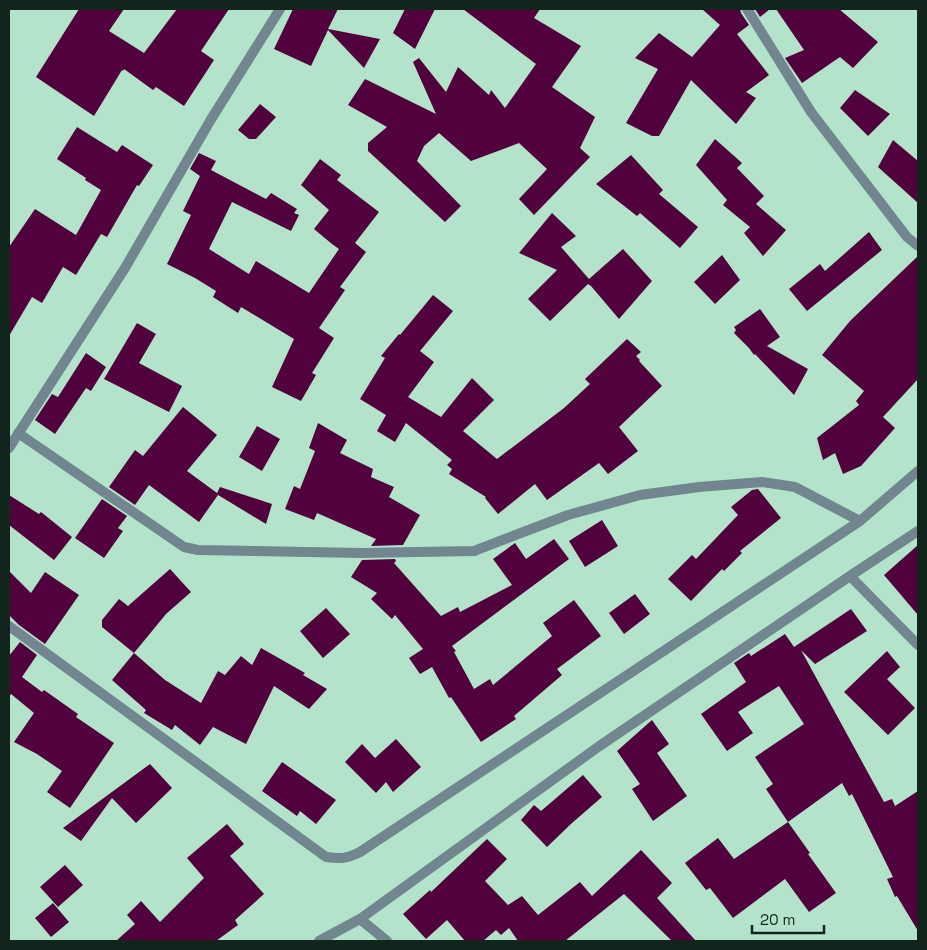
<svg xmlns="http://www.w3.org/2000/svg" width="927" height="950" font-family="'Space Grotesk',sans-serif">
<rect width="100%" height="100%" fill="#b3e4cb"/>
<path fill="#51023c" d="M79,9H124L109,31L144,53L177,9H229L201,51L214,60L184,106L156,87L153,90L124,69L123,71L122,70L94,116L36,77Z
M293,9H338L328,29L380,39L364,68L328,30L311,66L274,49Z
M405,9H435L415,49L393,33Z
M463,9H540L534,18L581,46L552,87L595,117L580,148L590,157L534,215L519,199L547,169L519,143L471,161L439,133L424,146L417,161L461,206L445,222L368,151V143L387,127L348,105L365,79L436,114L413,62L419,58L446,92L458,67L489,95L491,90L505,108L536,64Z
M702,9H740L741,13L749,25L737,34L769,75L746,92L756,98L736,124L691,80L659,136H652L626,123L658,69L635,58L659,33L692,57L720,25Z
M755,9H770L760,17Z
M776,9H839L878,42L853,68L840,57L802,83L785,58L804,50Z
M855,90L890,114L868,136L840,108Z
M260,104L276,117L256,139H249L238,130Z
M77,127L117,152L122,145L153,165L139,186L137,185L107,237L101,234L76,275L63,267L42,303L32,297L9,336V247L35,209L76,235L101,190L85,180L86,178L57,159Z
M715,139L742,163L737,168L764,196L756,204L786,230L763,256L744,233L750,227L723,205L727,200L696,165Z
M893,140L918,161V203L878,167Z
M199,153L216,161L211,170L266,199L271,193L297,209L294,213L299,215L291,231L232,202L209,249L249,274L256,261L309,293L339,249L332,244L314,229L329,210L301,185L320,159L341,175L337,180L379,212L355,243L366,252L340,287L345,290L319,328L334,338L312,373L316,375L301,401L272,387L294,339L241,307L238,313L213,297L216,291L195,278L167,264L191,215L183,211L200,176L190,169Z
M631,155L663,190L659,194L698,227L680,248L640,213L637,216L596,184Z
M552,213L576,236L561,247L589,279L623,249L652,281L619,319L591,286L588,284L550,321L528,299L557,270L519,253Z
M869,232L882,250L807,311L789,289L820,264L825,271Z
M722,255L740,280L715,304L694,282Z
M918,256V379L883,417L895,428L861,466L843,474L835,453L823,460L817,438L859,405L856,401L864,391L822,355L850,321Z
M433,295L453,311L420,351L434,362L408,397L441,417L472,378L494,400L463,431L497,459L564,408L590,384L585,379L627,339L641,352L636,356L640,360L639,361L662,386L619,427L638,451L608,474L599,463L547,500L535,484L498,514L485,498L486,497L449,474L452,469L447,465L452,460L406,423L395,442L377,431L386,415L360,399L385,358L381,356L399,334L400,335Z
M760,309L780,337L767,346L808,369L794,395L755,354L754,355L749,348L734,333L736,330L734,327Z
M137,323L156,334L139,363L182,386L169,412L104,379Z
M86,353L106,367L91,391L86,388L55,434L35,420L52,394L58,397Z
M183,407L217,435L187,471L217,493L220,487L272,504L266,524L218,495L199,522L149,485L135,505L109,487L135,450L143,456Z
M318,423L347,440L340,453L373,469L371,477L394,487L389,497L420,515L403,545L371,546L376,539L317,513L314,520L285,509L294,486L300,489L315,451L309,448Z
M257,426L280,439L262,471L239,457Z
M758,489L781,518L740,551L742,553L724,571L722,569L691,601L668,579L692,555L696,559L738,515L731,507L752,490Z
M9,495L39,514L41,512L72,537L54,560L9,525Z
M102,499L127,516L118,528L123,531L104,558L75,538Z
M602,520L618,546L585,567L569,541Z
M554,539L569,559L452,646L456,651L454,652L474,689L490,679L493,685L552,636L543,623L574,600L601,636L557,669L562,675L514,716L516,719L481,742L451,697L449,698L432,667L420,674L409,658L423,649L395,615L392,619L371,599L377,593L351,577L362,560L395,559L396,561L394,563L441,616L458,607L460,612L512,585L493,559L515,543L526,559Z
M918,545V615L884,575Z
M170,569L191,592L166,614L134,653L102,627V620L119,599L128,606Z
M9,571L31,593L45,572L79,595L45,644L19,625L9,615Z
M635,594L650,614L624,634L609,613Z
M326,608L350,634L323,658L300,631Z
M851,609L867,631L815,664L801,650L884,802L892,799L895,806L918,791V931L897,896L895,897L887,879L893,877L852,794L849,796L842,783L788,822L766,789L773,784L755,757L804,724L779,686L738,712L753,733L727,751L701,714L746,682L734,663L749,653L751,656L785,634L794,647Z
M20,642L37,655L22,677L42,692L44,690L78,714L76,717L114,743L70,808L47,792L62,771L37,754L14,742L34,713L11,694L9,697V656Z
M261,648L305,673L303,675L327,689L309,709L274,686L246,744L213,727L200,745L175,725L172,730L144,713L146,710L112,680L134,653L165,680L201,703L218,671L225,675L241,656L252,665Z
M887,651L900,667L887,679L915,708L888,735L844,692Z
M652,720L669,744L657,753L687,796L653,821L632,789L640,784L617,751Z
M396,739L421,767L393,792L386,782L376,793L345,762L362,744L375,758Z
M282,762L336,800L316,824L300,811L297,816L262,791Z
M150,764L172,788L136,823L112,798L81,841L63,828Z
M583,775L602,797L572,823L547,847L521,820L534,805L541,811Z
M788,822L810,853L808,854L836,893L809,912L785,879L733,918L710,888L706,890L685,863L718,838L734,859Z
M227,824L244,844L230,856L264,894L235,920L238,925L216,941H116L135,924L127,915L141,901L160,922L204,878L187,858Z
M487,839L507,859L485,881L508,905L522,896L538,915L580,882L592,896L641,850L672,883L657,898L696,941H672L624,894L565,941H518L509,928L501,935L496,930L483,941H465L447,920L426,939L403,914L430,890L431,892Z
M65,865L83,885L58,907L40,887Z
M53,903L69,922L51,937L35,918Z"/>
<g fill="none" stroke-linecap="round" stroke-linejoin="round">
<path stroke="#71868e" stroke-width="10" d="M747,9L811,112L907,237L918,246
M18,433L184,547L198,550L361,553L474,551L568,515L640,495L699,487L762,482L795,487L860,521
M9,448L125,268L210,121L280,9
M850,576L918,645
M9,626L326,857C341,859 346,859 360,852L860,521L918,471
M360,919L387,941
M319,941L360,919L598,747L850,576L918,531"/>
</g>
<rect width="927" height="950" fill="none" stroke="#12251d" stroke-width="20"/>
<path d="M752 925v8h72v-8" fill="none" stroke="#12251d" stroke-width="2.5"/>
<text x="760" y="925" font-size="15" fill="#12251d" stroke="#b3e4cb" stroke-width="4" paint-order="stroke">20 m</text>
</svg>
